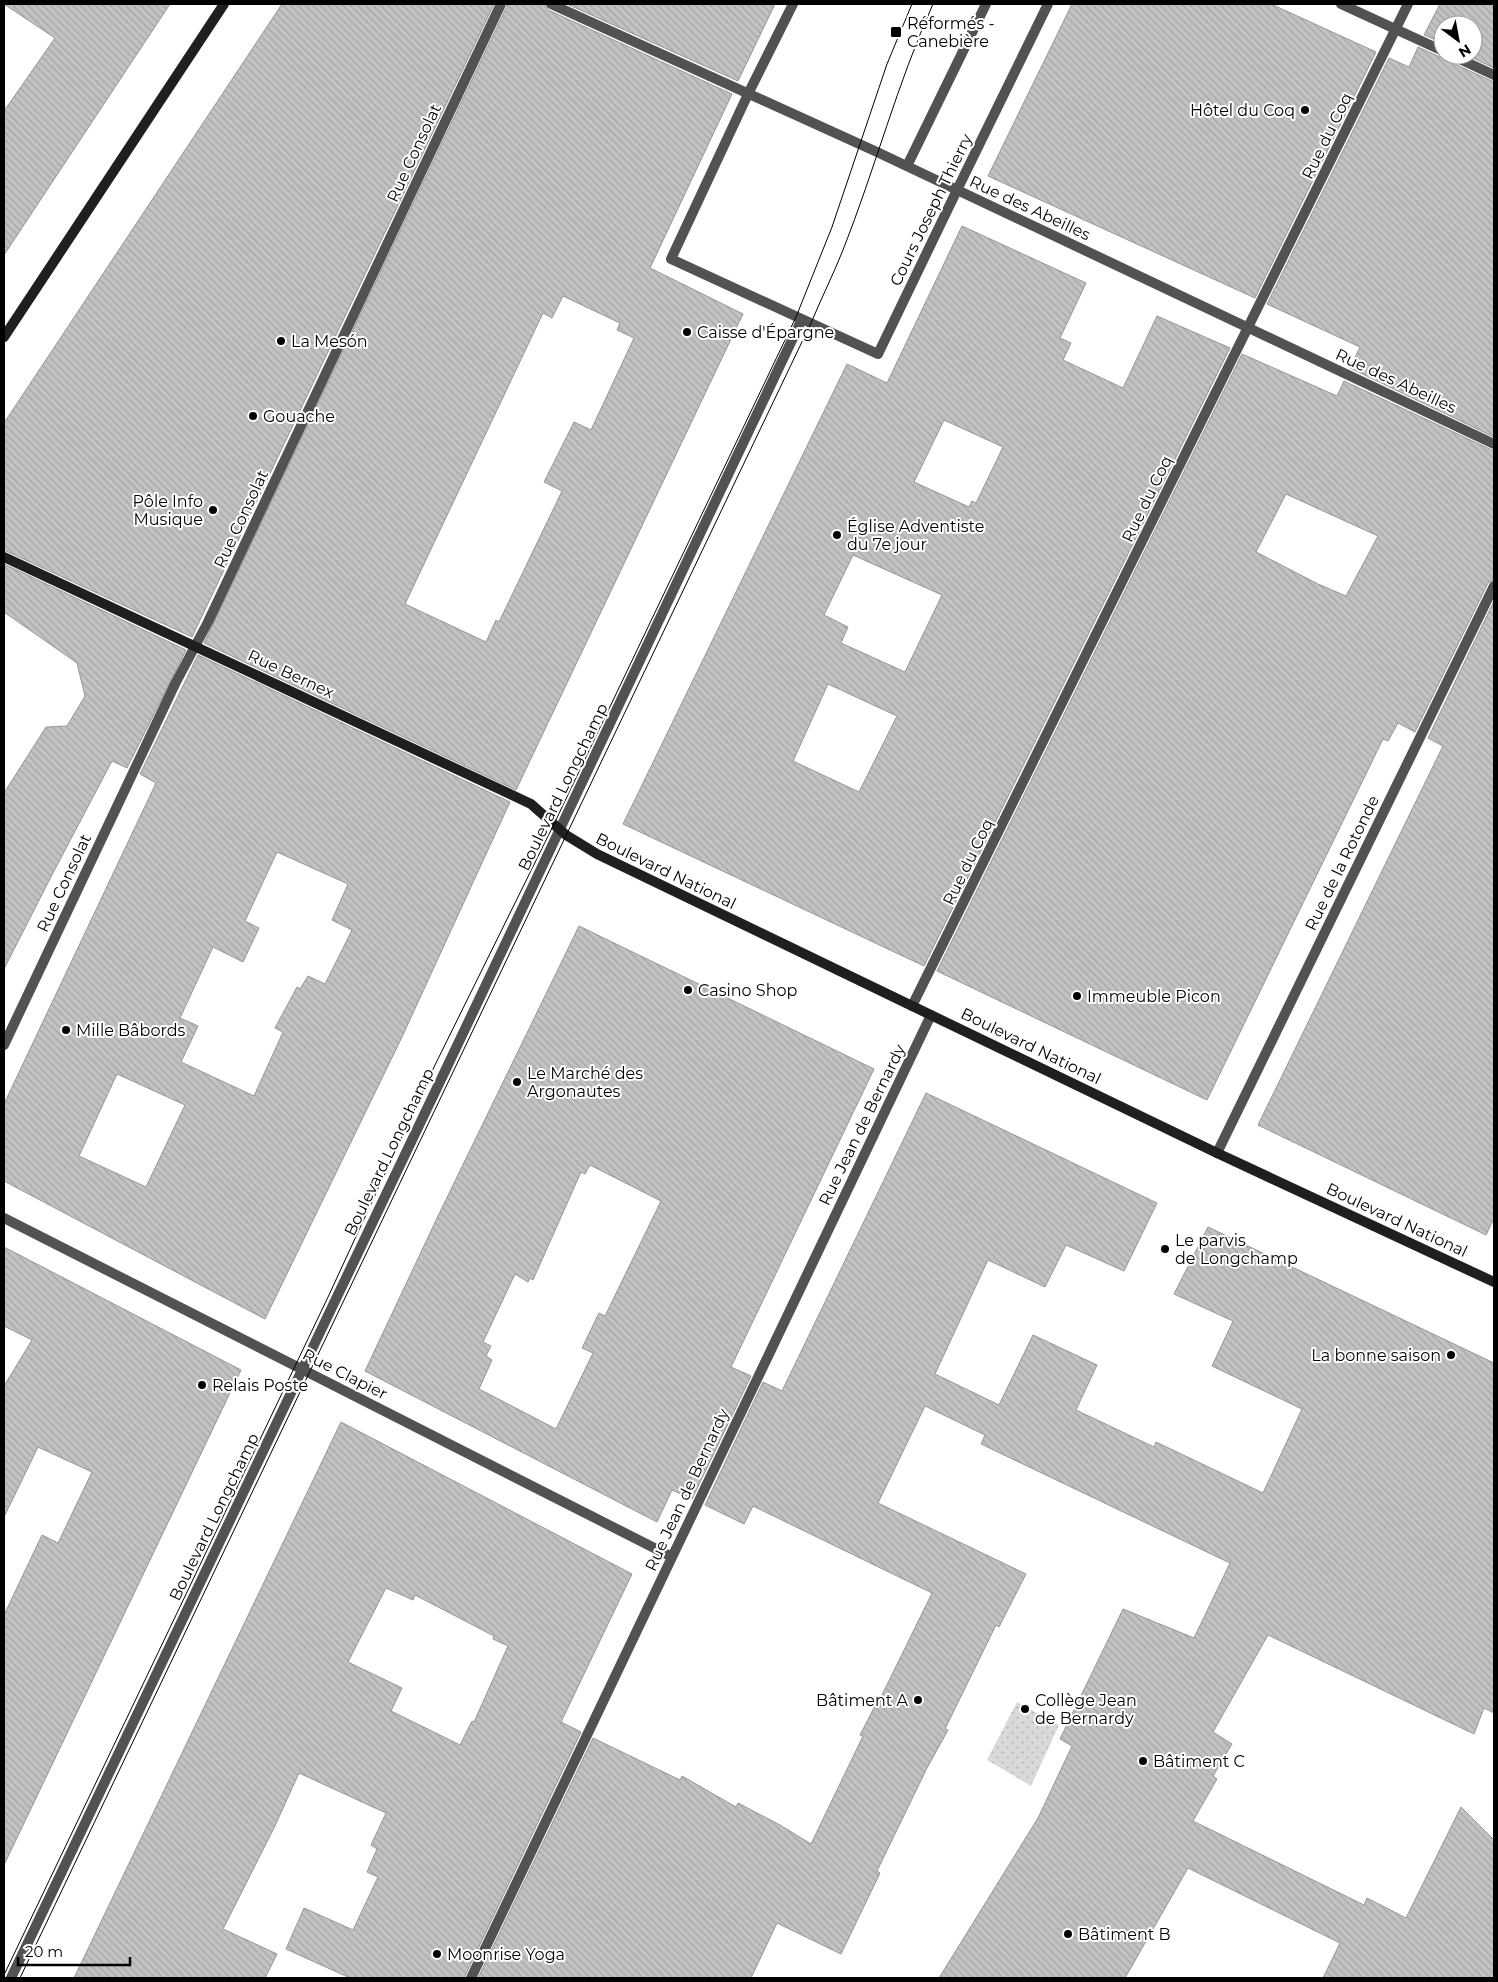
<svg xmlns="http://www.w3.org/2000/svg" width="1498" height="1982" font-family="Montserrat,sans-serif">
<defs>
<pattern id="garden-dots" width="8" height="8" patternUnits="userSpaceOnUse" patternTransform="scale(1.25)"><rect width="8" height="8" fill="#d9d9d9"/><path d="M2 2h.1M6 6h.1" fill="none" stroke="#b8b8b8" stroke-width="1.8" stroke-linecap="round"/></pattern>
<pattern id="building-back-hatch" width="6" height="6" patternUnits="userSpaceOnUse" patternTransform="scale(1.25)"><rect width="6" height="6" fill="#c2c2c2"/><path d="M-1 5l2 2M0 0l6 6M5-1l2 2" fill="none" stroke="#a5a5a5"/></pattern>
</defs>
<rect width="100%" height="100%" fill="#fff"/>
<path fill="url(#garden-dots)" d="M1017,1702L1059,1725L1031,1786L987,1760Z"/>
<path fill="url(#building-back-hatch)" stroke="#969696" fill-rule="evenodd" d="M4,4H170L4,255V111L55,38Z
M282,4H494L192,637L4,550V423Z
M508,4H544L548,10L732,94L650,268L743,314L516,790L204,643ZM563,296L620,323L617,330L634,338L591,430L574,422L544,482L562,491L499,622L496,620L486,642L405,604L543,313L552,318Z
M567,4H775L738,81Z
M1072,4H1271L1376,52L1255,298L988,176Z
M1440,4H1494V68L1467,55H1473V25H1443V43L1424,35Z
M1418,47L1440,57H1445L1448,61L1494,82V437L1350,368L1360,347L1267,304L1389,58L1409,67Z
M962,226L1086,283L1060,338L1071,343L1063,360L1123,388L1157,316L1230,348L924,966L623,824L847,364L887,383ZM944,420L1003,447L976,503L972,501L969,507L914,482ZM853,555L942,595L905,672L841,643L848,627L824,615ZM828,684L897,716L859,792L793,761Z
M1242,354L1337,396L1344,381L1494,451V579L1488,583L1415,732L1398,723L1388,741L1383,739L1207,1100L937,971ZM1286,494L1378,536L1346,596L1318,584L1256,552Z
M4,564L186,650L127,768L112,761L54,871L4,969V793L46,727L67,726L85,696L77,663L4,612Z
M1494,601V1218L1486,1235L1258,1125L1443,746L1428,738Z
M198,655L510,802L402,1037L265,1319L4,1181V1104L156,783L140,774ZM277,852L348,884L332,920L352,930L325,984L308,976L300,989L297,987L275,1028L283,1032L254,1096L181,1062L198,1026L180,1018L213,947L243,962L259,928L245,921ZM117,1074L185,1105L146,1187L79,1156Z
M579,926L874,1069L731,1367L751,1376L692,1499L672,1490L657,1522L365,1371L438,1216ZM590,1165L661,1201L605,1316L599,1313L582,1348L593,1353L556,1429L479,1389L492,1360L486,1356L491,1346L483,1342L515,1274L528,1282L530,1278L533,1280L581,1172L585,1174Z
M926,1093L1157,1203L1124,1271L1066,1245L1045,1287L988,1260L935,1374L999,1405L1033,1335L1097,1365L1076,1410L1154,1447L1156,1442L1263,1493L1302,1409L1212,1366L1233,1321L1174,1294L1208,1227L1494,1363V1713L1484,1708L1474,1734L1268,1635L1213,1732L1232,1744L1213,1776L1217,1779L1193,1821L1364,1905L1367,1898L1406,1918L1461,1807L1494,1840V1978H1323L1340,1943L1188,1868L1125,1978H939L1038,1818L1072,1746L1060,1739L1123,1609L1194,1638L1230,1563L981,1444L985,1435L925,1406L878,1503L1026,1574L999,1627L996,1625L945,1729L948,1730L927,1768L877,1871L880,1873L841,1954L777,1923L751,1978H478L593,1738L680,1780L682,1776L736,1807L738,1803L780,1825L811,1844L863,1736L860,1735L879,1698L880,1699L932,1593L753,1506L744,1524L705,1505L763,1382L782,1391Z
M4,1247L241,1370L4,1865V1615L42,1535L58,1543L92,1472L38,1447L4,1517V1386L32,1340L4,1326Z
M341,1422L632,1574L561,1722L581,1732L464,1978H350L286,1949L304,1908L353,1930L378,1877L367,1872L377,1849L371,1845L386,1813L299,1773L274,1828L223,1929L277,1954L265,1978H74ZM386,1588L413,1600L415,1595L494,1636L493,1639L508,1646L474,1722L472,1721L460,1745L391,1711L402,1688L348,1662Z"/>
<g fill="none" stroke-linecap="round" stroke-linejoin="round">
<path stroke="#525252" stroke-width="10" d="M749,92L671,259L878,354L957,190
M11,1978L446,1069L802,319"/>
<path stroke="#525252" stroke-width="10" d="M551,4L877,152L1494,444
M1341,4L1443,51
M1451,55L1494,75
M749,92L793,4
M907,166L986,4
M957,190L1048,4
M912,1006L1408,4
M4,1045L175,684L208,622L501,4
M1217,1153L1494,586
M4,1218L672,1557
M471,1978L931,1015"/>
<path stroke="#1f1f1f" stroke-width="10" d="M4,337L224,4
M4,557L512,795L531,804L566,835L597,854L1217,1153L1494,1282"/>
<path stroke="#000" stroke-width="1" d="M4,1975L329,1295L435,1065L554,824L796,317L832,227L887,64L912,4
M20,1978L811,323C821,299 833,275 843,250C875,169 897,84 933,4"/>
</g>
<g fill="#000" stroke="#fff" stroke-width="2">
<rect x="890" y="26" width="12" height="12" rx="2.5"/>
<circle cx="1305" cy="110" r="5"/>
<circle cx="687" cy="332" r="5"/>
<circle cx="281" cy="341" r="5"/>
<circle cx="253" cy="416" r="5"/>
<circle cx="213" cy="510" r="5"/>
<circle cx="837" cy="535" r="5"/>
<circle cx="688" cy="990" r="5"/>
<circle cx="1077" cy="996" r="5"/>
<circle cx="66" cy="1030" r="5"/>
<circle cx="517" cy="1082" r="5"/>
<circle cx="1165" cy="1249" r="5"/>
<circle cx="1451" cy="1355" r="5"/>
<circle cx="202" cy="1385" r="5"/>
<circle cx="918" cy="1700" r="5"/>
<circle cx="1025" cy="1709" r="5"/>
<circle cx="1143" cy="1761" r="5"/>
<circle cx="1068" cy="1934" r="5"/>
<circle cx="437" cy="1954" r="5"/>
</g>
<g text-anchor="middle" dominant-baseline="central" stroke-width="4" stroke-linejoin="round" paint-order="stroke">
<g font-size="16" fill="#000" stroke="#fff" text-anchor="start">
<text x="907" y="23">Réformés -<tspan x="907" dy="18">Canebière</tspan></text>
<text x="1295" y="110" text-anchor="end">Hôtel du Coq</text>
<text x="697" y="332">Caisse d'Épargne</text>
<text x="291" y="341">La Mesón</text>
<text x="263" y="416">Gouache</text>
<text x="203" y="501" text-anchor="end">Pôle Info<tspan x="203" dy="18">Musique</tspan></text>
<text x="847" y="526">Église Adventiste<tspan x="847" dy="18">du 7e jour</tspan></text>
<text x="698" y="990">Casino Shop</text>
<text x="1087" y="996">Immeuble Picon</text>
<text x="76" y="1030">Mille Bâbords</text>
<text x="527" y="1073">Le Marché des<tspan x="527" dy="18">Argonautes</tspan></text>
<text x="1175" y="1240">Le parvis<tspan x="1175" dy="18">de Longchamp</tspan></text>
<text x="1441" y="1355" text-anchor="end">La bonne saison</text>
<text x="212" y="1385">Relais Poste</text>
<text x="908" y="1700" text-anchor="end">Bâtiment A</text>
<text x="1035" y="1700">Collège Jean<tspan x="1035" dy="18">de Bernardy</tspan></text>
<text x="1153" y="1761">Bâtiment C</text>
<text x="1078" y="1934">Bâtiment B</text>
<text x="447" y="1954">Moonrise Yoga</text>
</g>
<g font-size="16" fill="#000" stroke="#fff">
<text transform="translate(1327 136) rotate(-64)">Rue du Coq</text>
<text transform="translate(414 153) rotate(-65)">Rue Consolat</text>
<text transform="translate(1030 208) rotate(25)">Rue des Abeilles</text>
<text transform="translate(931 210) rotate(-64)">Cours Joseph Thierry</text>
<text transform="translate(1396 381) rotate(25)">Rue des Abeilles</text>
<text transform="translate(1147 499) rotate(-64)">Rue du Coq</text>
<text transform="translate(241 519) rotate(-65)">Rue Consolat</text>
<text transform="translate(291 674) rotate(25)">Rue Bernex</text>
<text transform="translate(563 787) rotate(-64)">Boulevard Longchamp</text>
<text transform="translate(968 862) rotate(-64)">Rue du Coq</text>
<text transform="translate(1342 863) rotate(-64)">Rue de la Rotonde</text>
<text transform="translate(666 871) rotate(26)">Boulevard National</text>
<text transform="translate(64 883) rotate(-65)">Rue Consolat</text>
<text transform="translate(1031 1046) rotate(26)">Boulevard National</text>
<text transform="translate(862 1125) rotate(-64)">Rue Jean de Bernardy</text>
<text transform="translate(389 1152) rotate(-64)">Boulevard Longchamp</text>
<text transform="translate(1397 1220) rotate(25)">Boulevard National</text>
<text transform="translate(345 1374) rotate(27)">Rue Clapier</text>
<text transform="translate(687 1490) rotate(-65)">Rue Jean de Bernardy</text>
<text transform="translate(214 1517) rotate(-64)">Boulevard Longchamp</text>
</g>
</g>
<rect width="1498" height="1982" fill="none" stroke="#000000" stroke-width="10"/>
<g transform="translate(1458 40) rotate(148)"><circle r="24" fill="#ffffff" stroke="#999999"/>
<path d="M0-4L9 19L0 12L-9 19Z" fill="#000000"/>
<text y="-8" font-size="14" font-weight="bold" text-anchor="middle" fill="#000000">N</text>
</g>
<path d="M18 1957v8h112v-8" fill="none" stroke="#000000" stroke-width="2.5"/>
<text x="25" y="1957" font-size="15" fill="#000000" stroke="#ffffff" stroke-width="4" paint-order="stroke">20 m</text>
</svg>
